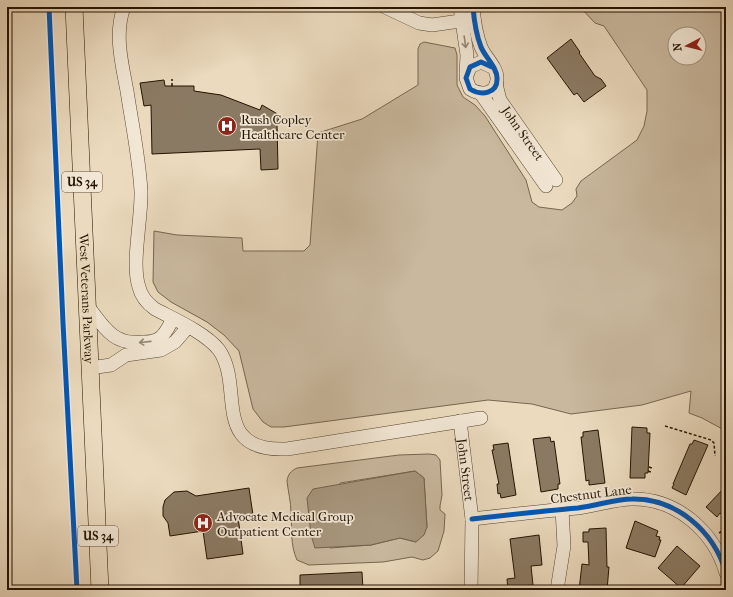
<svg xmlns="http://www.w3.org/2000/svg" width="733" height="597" font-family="'IM FELL French Canon',serif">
<rect width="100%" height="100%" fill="#ebdabe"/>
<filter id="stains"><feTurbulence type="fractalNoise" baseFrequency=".005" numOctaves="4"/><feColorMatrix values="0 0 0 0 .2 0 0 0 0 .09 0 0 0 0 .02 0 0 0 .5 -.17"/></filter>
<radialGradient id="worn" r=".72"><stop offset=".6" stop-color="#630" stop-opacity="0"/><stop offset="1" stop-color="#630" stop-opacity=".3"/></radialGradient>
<path fill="#c9b89e" stroke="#76664f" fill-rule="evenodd" d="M580,7H726V431L702,418L689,413L691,391L642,405L571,414L532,404L488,400L284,427H271L263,422L253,409L239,351L224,335L207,322L171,302L158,292L153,282L154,231L177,235L242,238L243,251H304L310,245L318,133L362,119L418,85V49L420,44L424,42L455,48L457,55V85L463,97L475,105L485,116L526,180L532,202L539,207L562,210L572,203L577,196L576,189L581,181L637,140L644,126L647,111V90L604,26L595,23ZM675,34H699V58H675Z
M429,454L436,455L440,460L442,495L440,506V510L445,514L444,531L438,551L430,558L423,560L412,557L383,562L309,565L297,560C290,545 292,528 291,512C291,502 288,491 287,481C288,474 291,471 297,468L399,455ZM415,471L424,478L427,527L416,542L400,538L371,545L330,548L340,483Z"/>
<path fill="#a7967d" stroke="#73624b" d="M415,471L424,478L427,527L424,535L416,542L400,538L371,545L315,548L311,535L307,498L313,489Z"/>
<path fill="#8b7a63" stroke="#241300" d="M571,39L580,52L579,53L595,76L601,79L606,86L584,102L577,93L574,95L547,58Z
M164,80L165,86H194V91L221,95L260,110L262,105L281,116L277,122L278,169L261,170L260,149L152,154L151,105L144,106L140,83Z
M632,427L647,428V433H650L648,473H645V478H630Z
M598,430L605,483L589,485V480L586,481L581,437H583V432Z
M550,437L551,442L554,441L560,484H558V489L541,492L533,439Z
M694,440L708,445L686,495L672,488L674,484H673L690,444H692Z
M508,443L516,495L501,498L500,493L498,494L497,484H499L492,450H494L493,445Z
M726,486V518L720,513L717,517L706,507Z
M249,488L253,515L238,517L243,554L207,559L203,531L170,536L168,523L163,516V507L165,500L174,492L187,491L196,496Z
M635,521L658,531L656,536L660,537L659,540H661L655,557L626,548Z
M606,528L607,567H609L607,590H579L582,564L589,565L588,542H583V532H589V529Z
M539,535L542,565L531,566L533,585L525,586V590H508L507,579L515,578L510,539Z
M677,546L700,566L681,588L658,568Z
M362,572L363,590H300V575Z"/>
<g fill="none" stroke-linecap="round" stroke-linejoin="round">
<defs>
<g id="minor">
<path d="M124,7C114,34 122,64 127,91C132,124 139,157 141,191C142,218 131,264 139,287C141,296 148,304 155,309C174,319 206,333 219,350C245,387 209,452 287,449L481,418"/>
<path d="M385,7L419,23L432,25L474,19"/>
<path d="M460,7L467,55L466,75"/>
<path d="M473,7C474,20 476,34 481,47C485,57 497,67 497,78C498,94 481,96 470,89L466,78L470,67L481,62L492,67"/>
<path id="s1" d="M496,84L500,100L556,180"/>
<path d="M481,94L546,186"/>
<path d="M87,305C103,326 113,346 143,342C149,342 157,341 161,337C166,333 170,324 173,319"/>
<path d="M90,368L111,365L126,355L161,350L175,342L188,327"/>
<path id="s2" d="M460,421L472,519L471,590"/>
<path d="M472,519C508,515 543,511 578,508C596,506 614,499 632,499C676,498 714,531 726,573"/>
<path d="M557,590L564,546L562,509"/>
</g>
<g id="major">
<path id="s3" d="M74,7L100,590"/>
</g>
</defs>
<use href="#minor" stroke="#564530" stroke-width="14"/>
<use href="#major" stroke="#241300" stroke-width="18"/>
<path stroke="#241300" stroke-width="1.5" stroke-dasharray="3 2" stroke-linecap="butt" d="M172,86V79
M665,426L711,440L714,443L715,456
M649,467L652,468
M648,471L651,472
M726,516V523
M719,533L726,529"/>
<use href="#minor" stroke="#f2e7d5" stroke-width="13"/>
<use href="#major" stroke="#ebdabe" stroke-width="17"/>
<defs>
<path id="cycleway" d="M49,7L63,323L77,590
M473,7C474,20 476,34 481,47C485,57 497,67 497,78C498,94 481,96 470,89L466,78L470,67L481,62L492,67
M472,519C508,515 543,511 578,508C596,506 614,499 632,499C676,498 714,531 726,573"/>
</defs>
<use href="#cycleway" stroke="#f2e7d5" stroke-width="8"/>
<use href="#cycleway" stroke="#0057b8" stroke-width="5"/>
</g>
<defs><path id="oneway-shaft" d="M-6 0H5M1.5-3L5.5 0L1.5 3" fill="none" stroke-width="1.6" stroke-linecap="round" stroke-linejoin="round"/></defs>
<g stroke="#958875">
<use href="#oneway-shaft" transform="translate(465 42) rotate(82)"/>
<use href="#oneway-shaft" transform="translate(145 342) rotate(174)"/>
</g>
<defs>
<symbol id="hospital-disc" viewBox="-11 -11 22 22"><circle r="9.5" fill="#8f2418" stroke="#f2e7d5"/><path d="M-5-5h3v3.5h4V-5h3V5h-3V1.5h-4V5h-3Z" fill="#fff"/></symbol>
</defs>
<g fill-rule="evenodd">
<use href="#hospital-disc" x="216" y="115" width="22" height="22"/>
<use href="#hospital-disc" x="192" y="512" width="22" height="22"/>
</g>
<g text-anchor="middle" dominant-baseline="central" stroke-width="3.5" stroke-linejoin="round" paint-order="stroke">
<g fill="#f2e7d5" stroke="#625340" stroke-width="1">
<rect x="62" y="172" width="40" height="20" rx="3"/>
<rect x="78" y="526" width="40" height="20" rx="3"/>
</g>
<g font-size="12" font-weight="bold" fill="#241300">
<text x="82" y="182">US 34</text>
<text x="98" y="536">US 34</text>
</g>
<g font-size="13" fill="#241300" stroke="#f2e7d5" text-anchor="start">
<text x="241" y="119">Rush Copley<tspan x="241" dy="15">Healthcare Center</tspan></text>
<text x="217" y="516">Advocate Medical Group<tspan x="217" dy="15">Outpatient Center</tspan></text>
</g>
<g font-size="13" fill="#241300" stroke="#f2e7d5">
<text stroke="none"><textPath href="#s1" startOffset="57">John Street</textPath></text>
<text stroke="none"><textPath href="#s3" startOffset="292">West Veterans Parkway</textPath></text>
<text stroke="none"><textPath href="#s2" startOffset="49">John Street</textPath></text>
<text transform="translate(591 494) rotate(-7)">Chestnut Lane</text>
</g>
</g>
<rect width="733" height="597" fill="none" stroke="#ebdabe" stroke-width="24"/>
<rect x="8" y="8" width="717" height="581" fill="none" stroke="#241300" stroke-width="2"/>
<rect x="12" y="12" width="709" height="573" fill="none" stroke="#241300"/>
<g transform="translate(687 46) rotate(263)"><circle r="19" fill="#f2e7d5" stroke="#a09280"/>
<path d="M0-3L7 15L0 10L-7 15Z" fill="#8f2418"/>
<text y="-6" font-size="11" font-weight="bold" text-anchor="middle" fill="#241300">N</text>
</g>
<rect width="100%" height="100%" filter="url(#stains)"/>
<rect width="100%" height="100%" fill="url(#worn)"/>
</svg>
